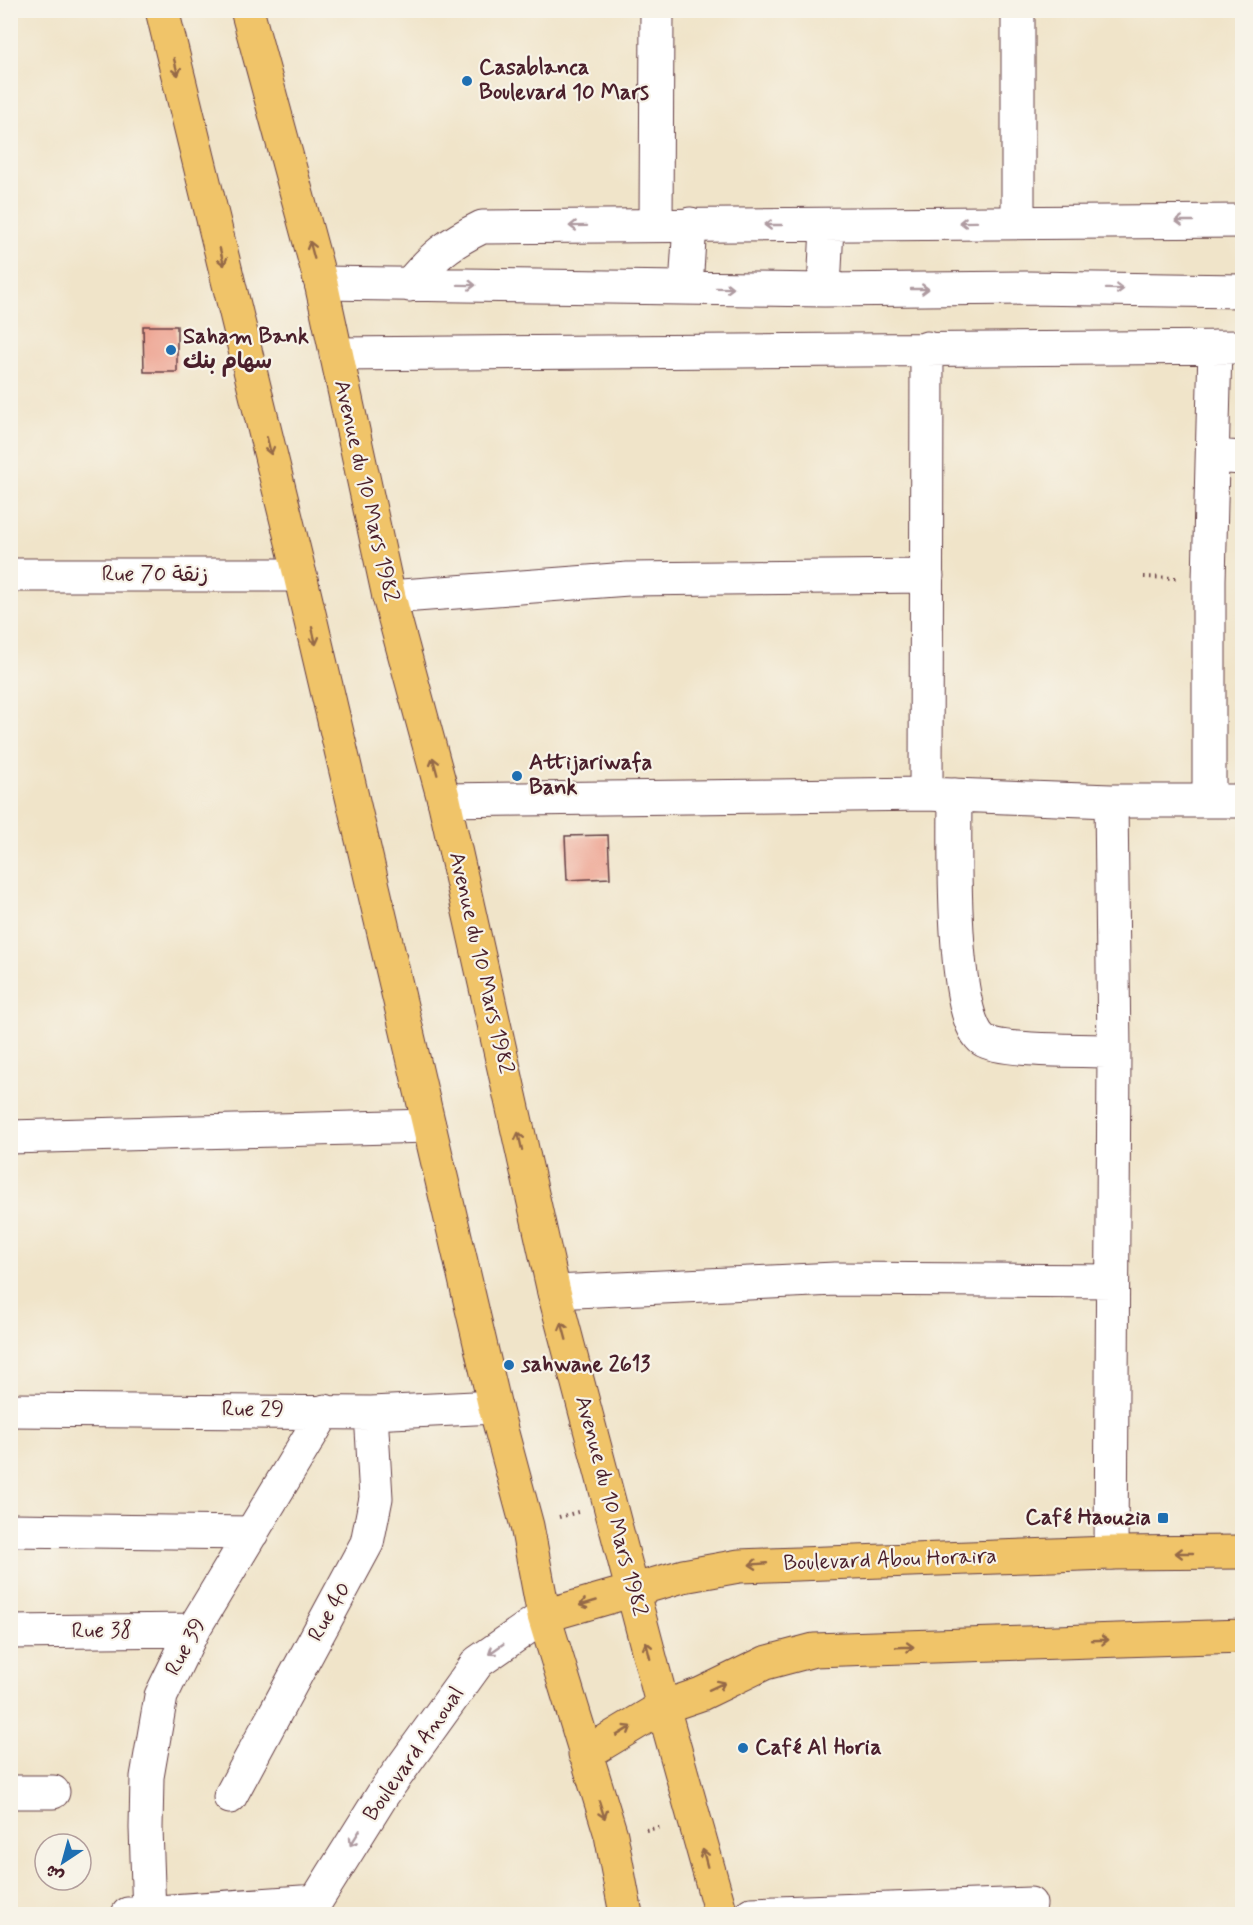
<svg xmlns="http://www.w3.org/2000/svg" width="1253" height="1925" font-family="Mynerve,'Playpen Sans Arabic',sans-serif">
<rect width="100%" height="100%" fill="#f7f3e8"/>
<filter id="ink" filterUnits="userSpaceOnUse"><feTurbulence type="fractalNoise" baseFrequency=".0167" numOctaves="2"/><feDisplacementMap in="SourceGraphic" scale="12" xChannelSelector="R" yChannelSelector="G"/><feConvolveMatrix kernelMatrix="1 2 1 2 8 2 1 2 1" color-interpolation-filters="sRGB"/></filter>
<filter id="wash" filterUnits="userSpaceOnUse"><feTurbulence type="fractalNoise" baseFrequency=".008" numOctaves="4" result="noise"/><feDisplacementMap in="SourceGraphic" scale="24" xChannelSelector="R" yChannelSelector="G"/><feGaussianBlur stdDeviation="1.35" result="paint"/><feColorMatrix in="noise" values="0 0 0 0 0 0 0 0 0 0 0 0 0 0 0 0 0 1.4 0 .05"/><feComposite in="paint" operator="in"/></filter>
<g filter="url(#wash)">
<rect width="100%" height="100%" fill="#f0e4c9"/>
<g id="blocks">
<path fill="#ed9f8c" d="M143,326H177V372H144Z
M608,835L610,878L567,880L565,836Z"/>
</g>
</g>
<g filter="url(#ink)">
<use href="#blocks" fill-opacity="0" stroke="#633d43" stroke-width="1.5"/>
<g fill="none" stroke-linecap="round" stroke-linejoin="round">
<defs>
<path id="minor" d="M1018,10V221
M656,225L657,10
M321,283L824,290L1025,288L1242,291
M409,285C432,257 449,243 482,227L1242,221
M686,287L690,224
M824,290L827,226
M336,354L1242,347
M1214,456L1242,458
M10,575H300
M389,597L628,579L927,576
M926,794L927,348
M955,795C955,838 950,1017 983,1040C1000,1052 1088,1050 1114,1051
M444,800L926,794L1111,801H1242
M1209,800V580L1215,347
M10,1137L429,1126
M554,1292L835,1279L1112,1281
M10,1410L371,1413L495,1407
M10,1530L252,1533
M1111,1553L1114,1051L1111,801
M10,1632L193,1630
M10,1792H53
M230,1797L367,1543L376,1498L371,1413
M128,1914L316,1901
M149,1914L146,1828L147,1777L161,1696L193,1630L325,1411
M308,1914L383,1794L478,1662L544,1616
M751,1914L1030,1904"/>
<path id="major" d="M162,10L300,575L495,1407L527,1526L544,1616L611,1835L626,1914
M247,10L321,283L389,597L444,800L554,1292L663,1707L721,1914
M544,1616L683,1576L739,1566L1111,1553L1242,1552
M585,1754L663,1707L701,1694L765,1663L814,1650L1242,1636"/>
</defs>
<use href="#minor" stroke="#633d43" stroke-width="35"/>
<use href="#major" stroke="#633d43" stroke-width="35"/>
<path stroke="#633d43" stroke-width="4" stroke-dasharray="1.5 4.5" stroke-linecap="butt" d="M1144,577L1176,578
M559,1517L578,1512
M646,1830L662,1827"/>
<use href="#minor" stroke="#fff" stroke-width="33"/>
<use href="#major" stroke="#f0c469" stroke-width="33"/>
</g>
<defs><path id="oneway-shaft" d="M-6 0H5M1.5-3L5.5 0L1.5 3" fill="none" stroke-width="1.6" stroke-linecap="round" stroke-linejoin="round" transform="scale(1.5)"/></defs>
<g stroke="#956947">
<use href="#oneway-shaft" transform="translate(176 67) rotate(76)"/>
<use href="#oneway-shaft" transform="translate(312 250) rotate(-105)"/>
<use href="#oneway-shaft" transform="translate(222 257) rotate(76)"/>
<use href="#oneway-shaft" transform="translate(269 446) rotate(76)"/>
<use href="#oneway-shaft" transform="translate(314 636) rotate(77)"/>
<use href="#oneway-shaft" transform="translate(435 766) rotate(-105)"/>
<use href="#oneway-shaft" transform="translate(520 1141) rotate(-103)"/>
<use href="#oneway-shaft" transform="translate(564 1331) rotate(-105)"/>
<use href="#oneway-shaft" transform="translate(1184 1553) rotate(180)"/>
<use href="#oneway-shaft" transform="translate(758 1564) rotate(175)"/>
<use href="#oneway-shaft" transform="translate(588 1603) rotate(164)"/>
<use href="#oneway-shaft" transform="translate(1100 1640) rotate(-2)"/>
<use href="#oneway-shaft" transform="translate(905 1647) rotate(-2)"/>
<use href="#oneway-shaft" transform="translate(648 1650) rotate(-104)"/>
<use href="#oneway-shaft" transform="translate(717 1686) rotate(-25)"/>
<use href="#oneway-shaft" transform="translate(624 1731) rotate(-31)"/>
<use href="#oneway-shaft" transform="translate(602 1810) rotate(72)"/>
<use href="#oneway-shaft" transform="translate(705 1858) rotate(-105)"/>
</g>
<g stroke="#ae9aa0">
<use href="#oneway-shaft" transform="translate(1184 221) rotate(180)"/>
<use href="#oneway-shaft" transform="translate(968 222) rotate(179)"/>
<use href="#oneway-shaft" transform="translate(773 225) rotate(-180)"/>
<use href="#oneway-shaft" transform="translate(578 226) rotate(179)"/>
<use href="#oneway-shaft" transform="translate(467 285) rotate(1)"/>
<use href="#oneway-shaft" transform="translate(725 288) rotate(1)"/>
<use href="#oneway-shaft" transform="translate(920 289)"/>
<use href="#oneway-shaft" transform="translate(1115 289) rotate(1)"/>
<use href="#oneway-shaft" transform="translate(496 1649) rotate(145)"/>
<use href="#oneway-shaft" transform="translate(355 1838) rotate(122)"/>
</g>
</g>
<g fill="#1f6fb2" stroke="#f7f3e8" stroke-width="2">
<circle cx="467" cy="81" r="6"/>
<circle cx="171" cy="350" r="6"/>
<circle cx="517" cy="776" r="6"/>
<circle cx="509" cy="1365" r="6"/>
<rect x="1157" y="1512" width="12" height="12" rx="3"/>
<circle cx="743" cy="1748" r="6"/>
</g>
<g text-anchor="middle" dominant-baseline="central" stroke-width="4.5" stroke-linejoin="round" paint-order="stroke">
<g font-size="22" font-weight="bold" fill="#4a1f2b" stroke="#f7f3e8" text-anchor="start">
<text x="479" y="68">Casablanca<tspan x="479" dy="25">Boulevard 10 Mars</tspan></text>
<text x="183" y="337">Saham Bank<tspan x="183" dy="25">سهام بنك</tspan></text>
<text x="529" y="763">Attijariwafa<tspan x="529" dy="25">Bank</tspan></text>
<text x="521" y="1365">sahwane 2613</text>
<text x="1151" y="1518" text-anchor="end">Café Haouzia</text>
<text x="755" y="1748">Café Al Horia</text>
</g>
<g font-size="22" fill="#4a1f2b" stroke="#f7f3e8">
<text transform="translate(366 491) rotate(77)">Avenue du 10 Mars 1982</text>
<text x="155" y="575">Rue 70 زنقة</text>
<text transform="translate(481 963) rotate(77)">Avenue du 10 Mars 1982</text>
<text x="253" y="1410">Rue 29</text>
<text transform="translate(611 1506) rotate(75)">Avenue du 10 Mars 1982</text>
<text transform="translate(890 1560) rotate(-2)">Boulevard Abou Horaira</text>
<text transform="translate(330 1612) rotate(-60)">Rue 40</text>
<text transform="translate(102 1631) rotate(-1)">Rue 38</text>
<text transform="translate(186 1647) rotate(-62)">Rue 39</text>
<text transform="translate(414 1754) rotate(-55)">Boulevard Anoual</text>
</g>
</g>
<rect width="1253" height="1925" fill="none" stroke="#f7f3e8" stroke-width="36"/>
<g transform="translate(63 1862) rotate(216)"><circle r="28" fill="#f7f3e8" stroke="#b29e9c" stroke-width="1.5"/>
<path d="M0-4.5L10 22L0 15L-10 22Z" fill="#1f6fb2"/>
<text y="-9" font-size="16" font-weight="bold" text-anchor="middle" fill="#4a1f2b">ش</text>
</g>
</svg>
